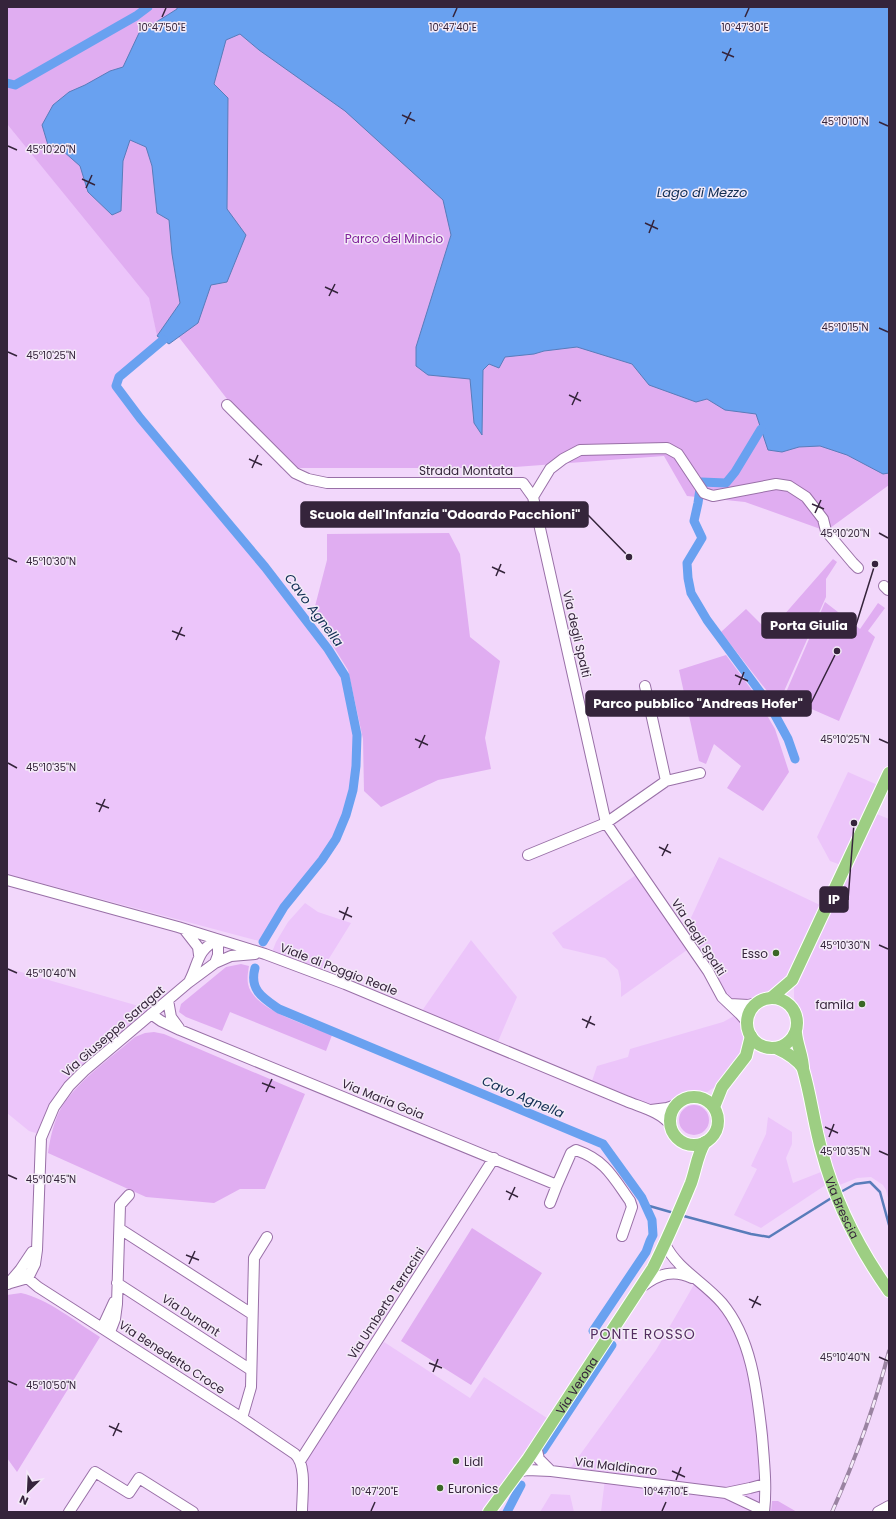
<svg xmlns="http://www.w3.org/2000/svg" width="896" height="1519" font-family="Poppins,sans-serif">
<rect width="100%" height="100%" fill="#f2d7fb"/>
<path fill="#ecc5fa" d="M7,124L149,296L157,336L163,340L119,377L116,386L140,418L265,567L328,649L345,676L357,735L356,766L353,790L346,815L336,839L322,860L284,907L263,942L7,874Z
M848,772L880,786L841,865L830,861L817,837Z
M874,813L889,819V1202L886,1190L883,1185L871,1177L857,1178L837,1186L825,1153L798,1033L800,1022L799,1015L795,1008L794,996V981Z
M719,857L822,906L790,978L770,995L763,997L756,1001L731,1002L684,933Z
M636,875L687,950L621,997V983L618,970L605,958L563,948L552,933Z
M305,903L318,912L351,923L317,978L269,960L276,942L288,922Z
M471,940L517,997L494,1051L417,1018Z
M7,968L149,1009L77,1072L39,1134L29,1131L7,1113Z
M736,1015L744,1024V1030L747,1036L746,1047L720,1084L707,1092L702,1094H691L679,1098L675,1103L650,1107L591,1084L597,1066L628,1057L630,1049L723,1022Z
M768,1117L792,1132V1144L786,1158L793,1183L821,1172L827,1184L761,1228L734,1215L757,1169L751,1166L766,1134Z
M699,1276L754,1358L768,1428L770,1459L771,1512H601L605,1479L566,1474L656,1350Z
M384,1342L470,1398L484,1377L550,1420L489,1512H307L306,1461Z
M551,1494L570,1495L574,1512H540Z"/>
<path fill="#e0adf1" d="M7,7H889V485L826,531L745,502L687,496L664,456L502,468H281L167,322L157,336L149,298L7,124Z
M449,533L460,554L470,637L500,661L485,738L491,769L438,780L381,807L364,791L363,739L348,670L313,614L327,560V534Z
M833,559L837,562L826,579V597L781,698L774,700L721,632L746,609L769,632Z
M825,602L860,629L878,603L885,608L868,631L875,637L839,721L784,697Z
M726,655L754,693L775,729L789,772L763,811L727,788L741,766L714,744L706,764L699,761L679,670Z
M241,964L249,966C248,972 247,978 248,984C253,1010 310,1026 332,1035L326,1051L230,1012L222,1031L186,1017L179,1012L181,1004L226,967Z
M154,1032L164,1034L305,1094L265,1189H240L214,1203L146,1197L48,1153C50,1139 53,1125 59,1112C73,1084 112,1057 135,1037L145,1033Z
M679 1120a15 15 0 1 1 30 0a15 15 0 1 1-30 0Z
M472,1228L542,1273L471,1385L401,1341Z
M21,1293C48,1299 76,1322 100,1337L17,1472L7,1458V1295Z
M772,1501H778L797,1512H771Z"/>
<path fill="#69a1f0" stroke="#597cba" d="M177,7H889V473L883,474L847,455L820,446L799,447L782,452L768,450L756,414L725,410L707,399L696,402L649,385L632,364L577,347L544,351L534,354L505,357L499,368L489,364L483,370L482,435L474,423L470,379L428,375L416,366V347L451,235L443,200L345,111L259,50L240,34L226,40L214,84L228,98L227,209L246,235L227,282L211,285L198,323L169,344L157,336L180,303L172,254L169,220L157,213L152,166L146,147L130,140L123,161L121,211L112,215L88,192L80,166L63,151L48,145L42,125L53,105L69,92L85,85L110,71L123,67L139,33L177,9Z"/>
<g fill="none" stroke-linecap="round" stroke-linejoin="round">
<path stroke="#597cba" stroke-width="2.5" d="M839,1193L855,1184L870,1182L880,1192L889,1225
M646,1205L674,1213
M680,1215L751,1234L769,1237L833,1197"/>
<path stroke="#69a1f0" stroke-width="9" d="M7,83L15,85L136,16L148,7
M163,340L119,377L116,386L140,418L265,567L328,649L345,676L357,735L356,766L353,790L346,815L336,839L322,860L284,907L263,942
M761,429L735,472L726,483L701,482L698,503L694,521L702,538L687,563L688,578L691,593L707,620L769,704L788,739L795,759
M255,968C249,990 263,998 279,1009L603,1144L642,1198L652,1220L653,1235L650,1241L646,1252L593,1331
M543,1450L612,1345
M507,1512L521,1485"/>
<defs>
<path id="minor" d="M227,405L295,473L308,479L327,483H523L533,497L550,469L563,459L580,450L667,448L678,454L704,493L713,496L776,484L789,486L806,497L823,519L826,531L853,563L858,568
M533,497L606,823L708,971L722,997L740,1014L747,1022
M884,586L888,590
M645,686L666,781
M528,855L606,823L666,781L700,773
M7,880L178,927L265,954L345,984L626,1101C643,1108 659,1111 671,1125
M184,929L198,947L199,955
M215,963L218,955V940
M190,980C199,962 197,949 218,940
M168,1000L171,1017L179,1028
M730,1004L748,1005L757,1003
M151,1014L161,1021L180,1030L557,1185L550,1203
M651,1110L667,1108L676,1105
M557,1185L571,1153L576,1150C605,1160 613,1177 630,1201L632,1207L622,1236
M120,1229L252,1314
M665,1244C677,1269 704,1282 722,1303C752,1339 757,1391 762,1436C764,1461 767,1487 764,1512
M25,1274V1276L38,1287L242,1418L295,1454C307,1465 302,1496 302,1512
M117,1283L251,1370
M7,1284L28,1278L35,1264L37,1250L41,1138L54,1107L69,1086L84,1071L188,983L215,963L231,956L255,954
M8,1284L20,1270L32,1252
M643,1286C659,1274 673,1269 692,1278
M102,1328L114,1302
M110,1332L115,1319L117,1304L120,1205L129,1195
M242,1418L251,1387L254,1258L267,1237
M536,1446L539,1459L551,1471
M300,1461L494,1158
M518,1472L527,1470L551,1471L726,1493L750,1488L765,1484
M726,1493L764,1511
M69,1512L95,1472L129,1493L139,1478L193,1512
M878,1512L889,1506"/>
<g id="major">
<circle cx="772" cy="1023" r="25"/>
<path d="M771,998L792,980L889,773"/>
<path id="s1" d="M796,1033C797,1046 803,1056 803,1069C811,1096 814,1125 822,1152C835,1201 860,1250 889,1291"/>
<path d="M776,1048C787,1053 796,1058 803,1068"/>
<circle cx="694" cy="1121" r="24"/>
<path d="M714,1107L722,1087L746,1056L751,1036"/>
<path id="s2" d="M489,1512L528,1459L653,1268C667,1240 679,1212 691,1183C696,1169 697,1155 705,1142"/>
</g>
</defs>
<use href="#minor" stroke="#9970a7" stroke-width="12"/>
<use href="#major" stroke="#fff" stroke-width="14"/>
<use href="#minor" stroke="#fff" stroke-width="10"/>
<use href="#major" stroke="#9dce83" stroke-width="12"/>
<defs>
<path id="rail" d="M832,1512C855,1460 875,1406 889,1351"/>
</defs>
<use href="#rail" stroke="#9a83a1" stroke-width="4"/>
<use href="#rail" stroke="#f4ebf8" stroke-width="2.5" stroke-dasharray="8" stroke-linecap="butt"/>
</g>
<path fill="none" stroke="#35243b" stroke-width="1.5" d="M162,17L166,8M453,17L457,8M745,17L749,8M722,52L734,57M725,61L731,48M402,115L415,121M879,122L888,126M405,124L411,112M8,146L17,150M82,179L95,185M86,188L92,175M645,223L658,229M649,233L654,220M325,287L338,293M329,296L335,284M879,328L888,332M8,352L17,356M569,395L581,401M572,405L578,392M249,459L262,465M252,468L258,455M812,504L824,509M815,513L821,500M879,533L888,538M8,558L17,562M492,567L505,573M496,576L501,564M172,631L185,636M176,640L182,627M735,675L748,681M739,685L744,672M415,739L428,745M879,739L888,743M419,748L425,735M8,763L17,768M96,803L109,808M99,812L105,799M659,847L671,853M662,856L668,844M339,911L352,917M343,920L348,907M879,945L888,949M8,969L17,973M582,1019L595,1025M586,1028L591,1016M262,1083L275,1088M266,1092L272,1079M825,1127L838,1133M829,1137L834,1124M879,1151L888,1155M8,1175L17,1179M506,1191L518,1197M509,1200L515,1187M186,1255L199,1260M189,1264L195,1251M749,1299L761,1305M752,1308L758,1296M879,1357L888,1361M429,1363L442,1368M433,1372L438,1359M8,1381L17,1385M109,1426L122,1432M113,1436L119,1423M672,1471L685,1477M676,1480L681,1467M371,1511L375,1502M662,1511L666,1502"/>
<g fill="#3a6725" stroke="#f4ebf8" stroke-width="1.5">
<circle cx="776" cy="953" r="4"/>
<circle cx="862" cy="1004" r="4"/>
<circle cx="456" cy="1461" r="4"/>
<circle cx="440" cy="1488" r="4"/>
</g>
<g text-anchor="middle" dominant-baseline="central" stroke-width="3" stroke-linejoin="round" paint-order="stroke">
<g font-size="12" fill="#80209b" stroke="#f4ebf8">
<text x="394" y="238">Parco del Mincio</text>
</g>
<g font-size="12" fill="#35243b" stroke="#f4ebf8">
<text x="466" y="470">Strada Montata</text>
<text transform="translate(577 634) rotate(77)">Via degli Spalti</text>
<text transform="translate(699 937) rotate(57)">Via degli Spalti</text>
<text transform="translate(339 969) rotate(21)">Viale di Poggio Reale</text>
<text transform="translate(113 1031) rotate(-41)">Via Giuseppe Saragat</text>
<text transform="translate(383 1099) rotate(22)">Via Maria Goia</text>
<text stroke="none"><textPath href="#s1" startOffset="181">Via Brescia</textPath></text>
<text transform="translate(386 1303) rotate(-57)">Via Umberto Terracini</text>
<text transform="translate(191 1315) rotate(33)">Via Dunant</text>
<text transform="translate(172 1357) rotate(33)">Via Benedetto Croce</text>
<text stroke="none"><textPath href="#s2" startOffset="154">Via Verona</textPath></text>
<text transform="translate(616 1466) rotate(7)">Via Maldinaro</text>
</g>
<g font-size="12" fill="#35243b" stroke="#f4ebf8" text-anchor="end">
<text x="768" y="953">Esso</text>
<text x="854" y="1004">famila</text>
<text x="464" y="1461" text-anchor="start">Lidl</text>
<text x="448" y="1488" text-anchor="start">Euronics</text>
</g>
<g font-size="13" font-style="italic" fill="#112d53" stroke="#f4ebf8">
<text x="702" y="192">Lago di Mezzo</text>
<text transform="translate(314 610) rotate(53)">Cavo Agnella</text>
<text transform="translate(523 1097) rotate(23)">Cavo Agnella</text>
</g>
<g font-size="14" letter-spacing="1" fill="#532d60" stroke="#f4ebf8">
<text x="643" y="1334">PONTE ROSSO</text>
</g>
</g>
<g font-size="10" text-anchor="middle" fill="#35243b" stroke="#f4ebf8" stroke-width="3" stroke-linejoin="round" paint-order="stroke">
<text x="745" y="31">10°47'30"E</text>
<text x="162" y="31">10°47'50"E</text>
<text x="453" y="31">10°47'40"E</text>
<text x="845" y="125">45°10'10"N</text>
<text x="51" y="153">45°10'20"N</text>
<text x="845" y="331">45°10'15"N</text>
<text x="51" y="359">45°10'25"N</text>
<text x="845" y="537">45°10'20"N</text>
<text x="51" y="565">45°10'30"N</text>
<text x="845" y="743">45°10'25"N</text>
<text x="51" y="771">45°10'35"N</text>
<text x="845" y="949">45°10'30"N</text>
<text x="51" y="977">45°10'40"N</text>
<text x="845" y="1155">45°10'35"N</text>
<text x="51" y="1183">45°10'45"N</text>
<text x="845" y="1361">45°10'40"N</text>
<text x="51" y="1389">45°10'50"N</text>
<text x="375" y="1495">10°47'20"E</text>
<text x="666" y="1495">10°47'10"E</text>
</g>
<path fill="none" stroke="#35243b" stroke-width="1.5" d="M629 557L588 515M875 564L856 625M837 651L811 703M854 823L848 900"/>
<g fill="#35243b" stroke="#f4ebf8" stroke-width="1.5">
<circle cx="629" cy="557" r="4"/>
<circle cx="875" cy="564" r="4"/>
<circle cx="837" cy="651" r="4"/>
<circle cx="854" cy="823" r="4"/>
</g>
<g fill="#35243b" stroke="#35243b" stroke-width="1.5">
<rect x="301" y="502" width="287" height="25" rx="4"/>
<rect x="762" y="613" width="94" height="25" rx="4"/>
<rect x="586" y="691" width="225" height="25" rx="4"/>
<rect x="820" y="887" width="28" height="25" rx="4"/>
</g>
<g font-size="13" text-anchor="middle" font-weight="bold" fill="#fff">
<text x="445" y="519">Scuola dell'Infanzia "Odoardo Pacchioni"</text>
<text x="809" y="630">Porta Giulia</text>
<text x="698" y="708">Parco pubblico "Andreas Hofer"</text>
<text x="834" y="904">IP</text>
</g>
<rect width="896" height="1519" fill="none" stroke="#35243b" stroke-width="16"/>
<g transform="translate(28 1491) rotate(204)" stroke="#f4ebf8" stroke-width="3" paint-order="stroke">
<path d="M0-3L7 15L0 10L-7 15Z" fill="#35243b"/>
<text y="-6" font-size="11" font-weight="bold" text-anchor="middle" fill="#35243b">N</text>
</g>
</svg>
